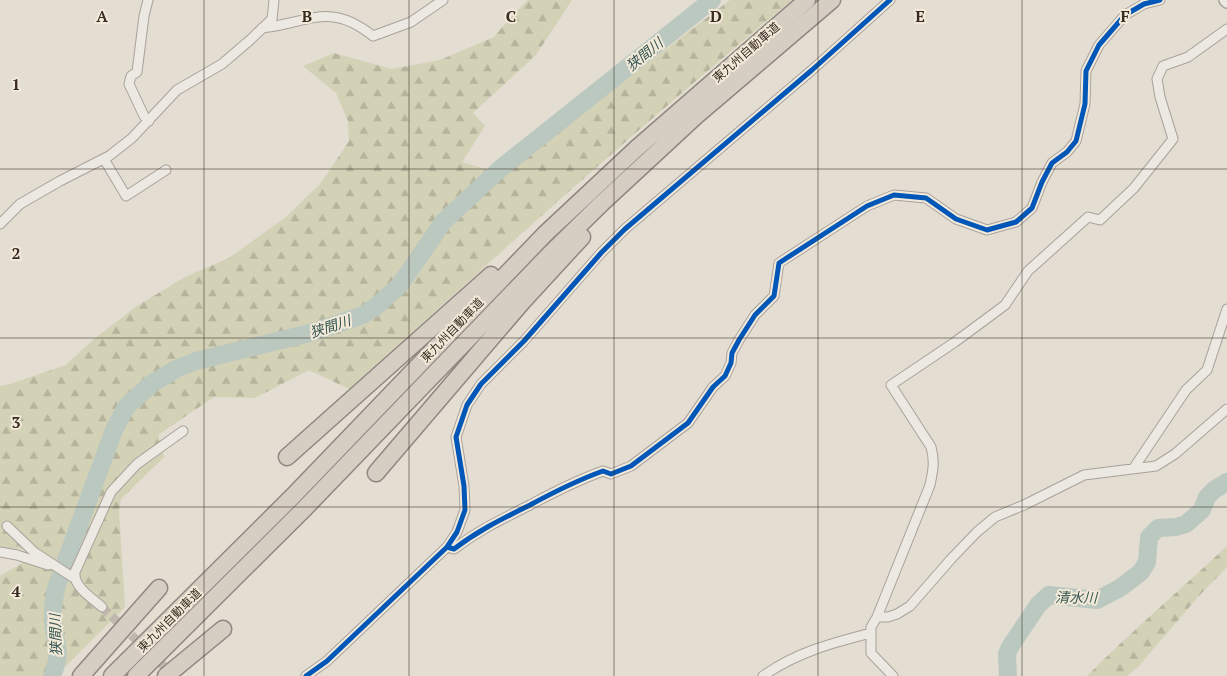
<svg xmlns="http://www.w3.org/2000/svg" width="1227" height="676" font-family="'PT Serif','Noto Sans JP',serif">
<defs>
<pattern id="forest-firs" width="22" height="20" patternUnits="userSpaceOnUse" patternTransform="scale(1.25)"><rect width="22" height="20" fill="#d3d1b6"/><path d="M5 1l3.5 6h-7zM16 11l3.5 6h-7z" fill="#b6b49c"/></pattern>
</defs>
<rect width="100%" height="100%" fill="#e3ddd2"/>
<path fill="url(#forest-firs)" d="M528,0H572L536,55L473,113L485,126L462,162L503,174L730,0H792C641,125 495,257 349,389L309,370L255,398L214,397L158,435L164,457L121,499L119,510L125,607L56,676H0V576L42,552L0,547V386L10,384L66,365L94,339L137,306L185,277L229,258L286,217L321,183L349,141L348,121L336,93L303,66L334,53L392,69L440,60L494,37L509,19Z
M1227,546V567L1198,597L1138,667L1127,676H1087C1132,631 1181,589 1227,546Z"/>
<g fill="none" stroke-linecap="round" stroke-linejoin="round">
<path stroke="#bbc8c0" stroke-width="18" d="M52,676C63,650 55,646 53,621C52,609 54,597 57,585L114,430L126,407L150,385L176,369L196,361L310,333L363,315L374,308L399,286L444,221L501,168L712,0
M1008,676L1007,654L1010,647L1038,605L1049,595L1097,600L1120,588L1141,572L1147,562L1149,537L1158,528L1176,527L1186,524L1202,510L1207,497L1214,490L1227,482"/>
<path stroke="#c1b9af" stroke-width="9" stroke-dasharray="9 4.5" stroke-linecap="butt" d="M102,607L172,674"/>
<defs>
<path id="minor" d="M148,0L144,16L137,72L131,76L129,84L144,116L149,121
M262,28C309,23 329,1 373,36L411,22L443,0
M104,159L126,196L166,170
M0,224L20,204L60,181L109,156L132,138L177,90L222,64L250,40L272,19L274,0
M1133,469L1186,390L1207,370L1227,309
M7,526L34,552L74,578
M447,547L454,549C479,530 502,519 530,505C554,492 578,480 603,471L611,474L631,466L688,423L713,387L725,376L731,363L732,353L739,340L755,315L774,296L779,263L867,206L894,195L926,198L956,219L987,230L1016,222L1032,208L1042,182L1052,163L1067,152L1076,141L1085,104L1086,71L1099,45L1125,15L1144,4L1160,0
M0,552L17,555L48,565
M102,607C92,598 73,587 75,572L111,492L137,464L183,431
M877,617H888L897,614L910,606L951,559L977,532L995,517L1024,505L1084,475L1156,466L1175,454L1227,409
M306,676L327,661L447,547L457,532L465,510L464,486L456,437L467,405L481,384L524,341L601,253L625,229L812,70L890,0
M763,676C797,652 832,643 871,633
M893,676L871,653V627L877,617L930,485C933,471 935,461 931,447L891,385L955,342L1005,305L1028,271L1088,217L1100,220L1134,188L1173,139L1160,97L1157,79L1163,66L1188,57L1227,29"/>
<path id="tertiary" d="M1225,0L1227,2"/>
<path id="motorway" d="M287,457L491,275
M376,473L523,301L582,237
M81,676L159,588
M112,676L292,497L545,234L637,148L807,0
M136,676L305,508L547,257L602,203L696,116L832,0
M166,676L223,629"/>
</defs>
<use href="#minor" stroke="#a9a29a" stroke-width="11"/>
<use href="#tertiary" stroke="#a9a29a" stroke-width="14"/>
<use href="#motorway" stroke="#8e8881" stroke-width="19"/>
<use href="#minor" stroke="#ece8e2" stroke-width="9"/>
<use href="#tertiary" stroke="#ece8e2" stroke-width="11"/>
<use href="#motorway" stroke="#d6cdc3" stroke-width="16"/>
<defs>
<path id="cycleway" d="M447,547L454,549C479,530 502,519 530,505C554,492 578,480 603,471L611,474L631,466L688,423L713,387L725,376L731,363L732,353L739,340L755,315L774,296L779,263L867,206L894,195L926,198L956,219L987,230L1016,222L1032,208L1042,182L1052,163L1067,152L1076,141L1085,104L1086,71L1099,45L1125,15L1144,4L1160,0
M306,676L327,661L447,547L457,532L465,510L464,486L456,437L467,405L481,384L524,341L601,253L625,229L812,70L890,0"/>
</defs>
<use href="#cycleway" stroke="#f3e9d9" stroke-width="8"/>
<use href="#cycleway" stroke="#0057b8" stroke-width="5"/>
</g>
<path fill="none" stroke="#382b22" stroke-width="1" stroke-opacity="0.55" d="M204,0V676M409,0V676M614,0V676M818,0V676M1022,0V676M0,169H1227M0,338H1227M0,507H1227"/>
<g text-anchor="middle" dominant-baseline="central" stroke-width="4" stroke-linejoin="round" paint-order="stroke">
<g font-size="12" fill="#382b22" stroke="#f3e9d9">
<text transform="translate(746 52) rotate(-41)">東九州自動車道</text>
<text transform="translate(452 330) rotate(-46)">東九州自動車道</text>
<text transform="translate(169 620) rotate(-45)">東九州自動車道</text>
</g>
<g font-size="14" font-style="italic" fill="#335651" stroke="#f3e9d9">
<text transform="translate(644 54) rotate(-39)">狭間川</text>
<text transform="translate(330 326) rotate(-18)">狭間川</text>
<text transform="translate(1076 597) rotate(1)">清水川</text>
<text transform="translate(55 635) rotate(-92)">狭間川</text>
</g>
</g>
<g font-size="16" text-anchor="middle" font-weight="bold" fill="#382b22" stroke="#f3e9d9" stroke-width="4" stroke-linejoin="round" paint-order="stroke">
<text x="102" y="22">A</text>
<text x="307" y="22">B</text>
<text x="511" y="22">C</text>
<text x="716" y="22">D</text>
<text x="920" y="22">E</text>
<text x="1125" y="22">F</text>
<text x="16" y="90">1</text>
<text x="16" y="259">2</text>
<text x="16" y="428">3</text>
<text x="16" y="597">4</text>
</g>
</svg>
